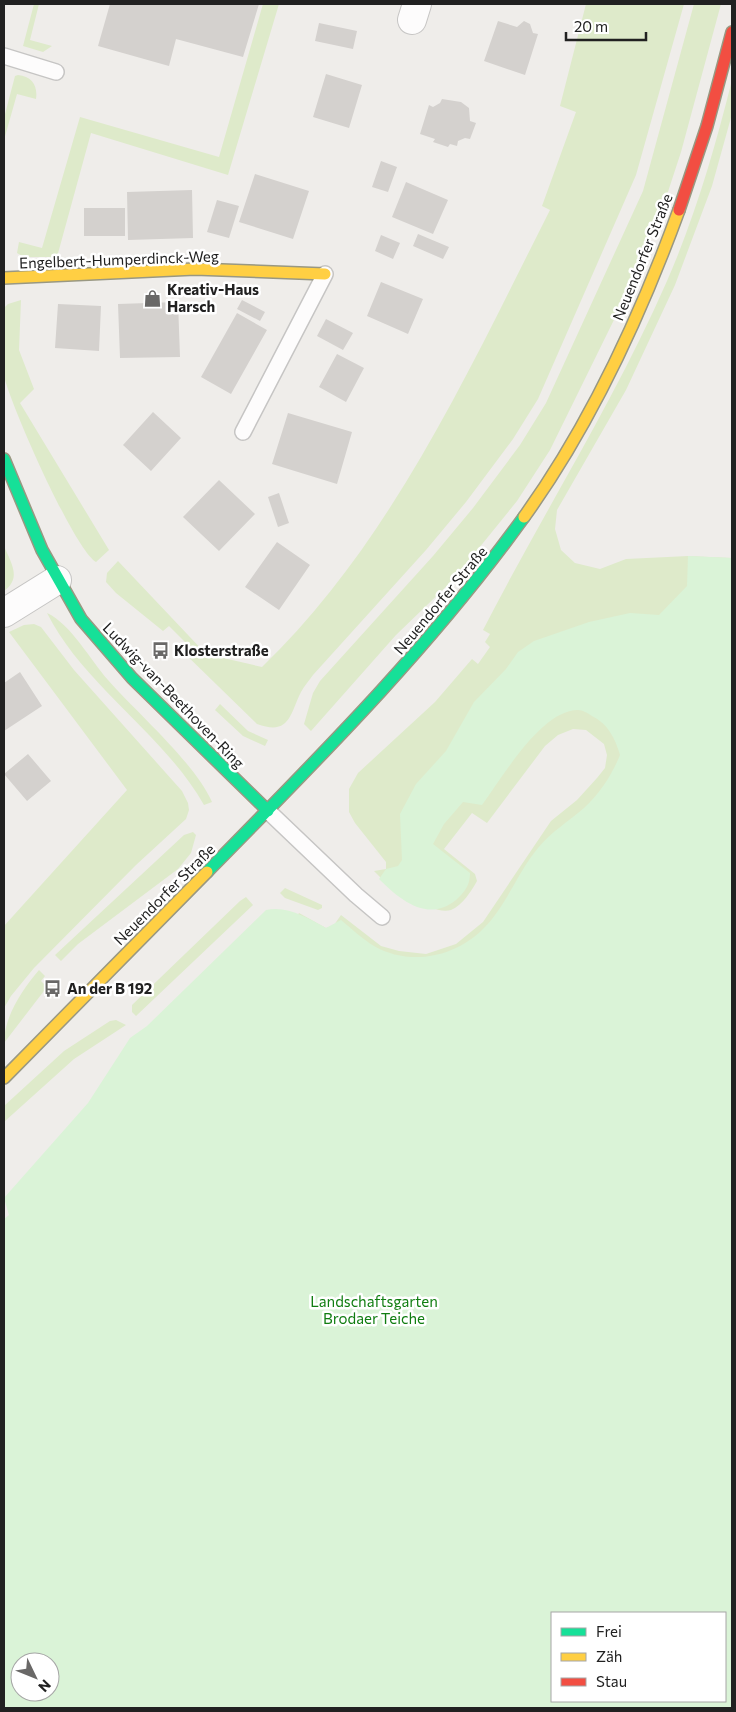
<svg xmlns="http://www.w3.org/2000/svg" width="736" height="1712" font-family="Commissioner,sans-serif">
<rect width="100%" height="100%" fill="#efedea"/>
<path fill="#deeaca" d="M34,4H39L30,40L52,46L43,52L23,46Z
M263,4H279L228,175L91,133L57,257H24L17,253L19,242L42,248L80,117L219,157Z
M586,4H684L636,175L538,399L513,439L466,502L426,550L313,675C309,681 304,686 301,692C290,714 290,736 257,724L179,648L185,642L169,626L163,631L116,593L106,582L107,573L118,561L206,654L262,667C391,543 470,368 550,210L542,206L576,112L560,106Z
M694,4H721L681,152L663,207L637,273L550,450L517,501L453,580L396,635L311,731L304,724L313,693L320,681L433,556L473,508L520,445L546,403L643,191Z
M18,75C32,76 38,86 36,99L17,94L4,140V118L15,76Z
M732,80V114L712,186L675,285L626,390L557,510L555,529L561,550L575,563L600,569L626,559L688,556L732,558L577,912L217,1044L299,913L326,928L334,925L341,915L381,946L399,951L426,954L456,944L483,922L551,821L577,800L597,778L605,768L607,755L604,744L586,730L573,729L558,735L545,746L487,823L472,813L444,849L475,874L477,881C472,890 462,906 451,910C433,916 397,887 381,878L374,871L386,869V862L355,823L349,812V789L358,773L435,702L472,659L478,664L490,647L485,642L490,634L483,630C543,513 614,402 667,281C695,217 715,148 732,80Z
M21,300L19,350L34,389L20,403L109,550L96,562C74,549 11,406 4,376C0,357 4,328 4,308L8,304Z
M4,546C11,563 22,578 4,591Z
M47,613C71,624 91,661 108,680C138,714 195,763 212,802L204,805C164,734 83,685 47,613Z
M34,624L41,627L74,670L182,791L188,803L189,810L186,819L136,865L34,968L11,996L4,1008V926L127,790L9,632L24,625Z
M220,704L248,731L268,740L265,746L243,736L215,710Z
M193,832L196,835L191,853L178,869L78,944L61,961L55,955L184,835Z
M285,888L322,905V908L318,910L285,898L280,893Z
M246,897L253,905L136,1016L132,1012V1005L240,901Z
M39,970L45,976L41,981L47,987L4,1043C4,1017 22,990 39,970Z
M116,1020L126,1025L74,1059L4,1122V1106L64,1051L110,1021Z"/>
<path fill="#daf3d7" fill-rule="evenodd" d="M688,556L732,558V1708H4V1219L9,1215L4,1198L88,1103L130,1038L147,1026L266,910C287,905 308,918 326,928L341,920C351,928 362,939 374,946C409,966 453,958 482,930C506,907 517,873 538,848C552,831 568,822 584,808C600,793 612,775 620,755C615,738 608,724 592,716C588,713 582,710 578,710C541,710 502,778 482,805L463,802L444,824L433,844L470,873C470,885 465,892 456,900C428,923 400,900 379,879L386,869L398,866L402,860L400,814L416,784L446,751L474,702L506,669L518,652L534,641L589,622L630,613L659,615L687,586ZM552,1613H725V1701H552ZM20,1662H50V1692H20Z"/>
<path fill="#d4d1ce" d="M110,4H259L243,57L176,39L169,66L98,46Z
M498,21L517,27L524,21L530,24L533,33L538,34L525,75L484,61Z
M319,23L357,31L353,49L315,41Z
M326,74L362,85L349,128L313,117Z
M442,99L461,102L469,108L470,121L476,123L470,139L465,138L458,141L457,146L450,144L448,147L433,142L435,139L420,134L429,105L433,107L440,103Z
M381,161L397,167L388,192L372,187Z
M255,174L309,191L293,239L239,222Z
M406,182L448,200L433,234L392,217Z
M192,190L193,238L128,240L127,192Z
M217,200L239,206L229,238L207,232Z
M84,208H125V236H84Z
M418,234L449,247L443,259L413,246Z
M381,235L400,243L393,259L375,251Z
M381,282L423,299L408,334L367,316Z
M242,300L265,312L260,321L237,309Z
M178,302L180,357L120,358L118,304Z
M58,304L101,306L99,351L55,348Z
M237,313L267,330L231,394L201,377Z
M326,319L353,333L343,350L317,336Z
M337,354L364,368L346,402L319,387Z
M153,412L181,438L151,471L123,445Z
M288,413L352,432L337,484L272,464Z
M219,480L255,514L219,551L183,517Z
M279,493L289,523L278,527L268,497Z
M277,542L310,565L279,610L245,587Z
M20,672L42,706L4,731V683Z
M28,754L51,781L27,801L4,774Z"/>
<g fill="none" stroke-linecap="round" stroke-linejoin="round">
<defs>
<path id="lane" d="M4,56L56,72
M243,432L325,274
M268,811L356,895L382,917"/>
<path id="street" d="M412,20L417,4
M4,613L57,580"/>
<path id="fast" d="M4,459L42,550L81,619L132,678L268,811
M207,872C319,758 431,646 524,517"/>
<path id="slow" d="M4,278L195,269L325,274
M524,517C591,424 640,317 679,210
M4,1078L207,872"/>
<path id="jam" d="M679,210L707,126L732,32"/>
</defs>
<use href="#lane" stroke="#c6c5c4" stroke-width="18"/>
<use href="#street" stroke="#c6c5c4" stroke-width="30"/>
<use href="#fast" stroke="#999882" stroke-width="14"/>
<use href="#slow" stroke="#999882" stroke-width="14"/>
<use href="#jam" stroke="#999882" stroke-width="14"/>
<use href="#lane" stroke="#fdfcfc" stroke-width="15"/>
<use href="#street" stroke="#fdfcfc" stroke-width="28"/>
<use href="#fast" stroke="#16e098" stroke-width="11"/>
<use href="#slow" stroke="#ffcf43" stroke-width="11"/>
<use href="#jam" stroke="#f24e42" stroke-width="11"/>
</g>
<defs>
<symbol id="shop-bare" viewBox="-9 -9 18 18"><path d="M-5-2.5h2.3a2.7 3.5 0 0 1 5.4 0H5L5.5 6h-11ZM-1.5-2.5h3a1.5 2.3 0 0 0-3 0Z" fill="#696867" stroke="#fff" stroke-width="2.5" paint-order="stroke"/></symbol>
<symbol id="bus-bare" viewBox="-9 -9 18 18"><path d="M-5-6H5V4H4V6H2V4H-2V6H-4V4H-5ZM-3.5-4V0h7V-4ZM-3.5 1.2v1.5H-2V1.2ZM2 1.2v1.5H3.5V1.2Z" fill="#696867" stroke="#fff" stroke-width="2.5" paint-order="stroke"/></symbol>
</defs>
<g fill-rule="evenodd">
<use href="#shop-bare" x="140" y="286" width="25" height="25"/>
<use href="#bus-bare" x="148" y="638" width="25" height="25"/>
<use href="#bus-bare" x="40" y="976" width="25" height="25"/>
</g>
<g text-anchor="middle" dominant-baseline="central" stroke-width="5" stroke-linejoin="round" paint-order="stroke">
<g font-size="15" fill="#212121" stroke="#fff">
<text transform="translate(642 257) rotate(-68)">Neuendorfer Straße</text>
<text transform="translate(119 259) rotate(-2)">Engelbert-Humperdinck-Weg</text>
<text transform="translate(440 600) rotate(-50)">Neuendorfer Straße</text>
<text transform="translate(174 695) rotate(46)">Ludwig-van-Beethoven-Ring</text>
<text transform="translate(164 894) rotate(-45)">Neuendorfer Straße</text>
</g>
<g font-size="15" font-weight="bold" fill="#212121" stroke="#fff" text-anchor="start">
<text x="167" y="289">Kreativ-Haus<tspan x="167" dy="17">Harsch</tspan></text>
<text x="174" y="650">Klosterstraße</text>
<text x="67" y="988">An der B 192</text>
</g>
<g font-size="15" fill="#107d11" stroke="#fff">
<text x="374" y="1301">Landschaftsgarten<tspan x="374" dy="17">Brodaer Teiche</tspan></text>
</g>
</g>
<rect width="736" height="1712" fill="none" stroke="#212121" stroke-width="10"/>
<rect x="551" y="1612" width="175" height="90" fill="#ffffff" stroke="#a6a6a6"/>
<rect x="561" y="1628" width="25" height="8" fill="#16e098" stroke="#a6a6a6"/>
<text x="596" y="1637" font-size="15" fill="#212121">Frei</text>
<rect x="561" y="1653" width="25" height="8" fill="#ffcf43" stroke="#a6a6a6"/>
<text x="596" y="1662" font-size="15" fill="#212121">Zäh</text>
<rect x="561" y="1678" width="25" height="8" fill="#f24e42" stroke="#a6a6a6"/>
<text x="596" y="1687" font-size="15" fill="#212121">Stau</text>
<g transform="translate(35 1677) rotate(133)"><circle r="24" fill="#ffffff" stroke="#a6a6a6"/>
<path d="M0-4L9 19L0 12L-9 19Z" fill="#696867"/>
<text y="-8" font-size="14" font-weight="bold" text-anchor="middle" fill="#212121">N</text>
</g>
<path d="M566 32v8h80v-8" fill="none" stroke="#212121" stroke-width="2.5"/>
<text x="574" y="32" font-size="15" fill="#212121" stroke="#ffffff" stroke-width="4" paint-order="stroke">20 m</text>
</svg>
